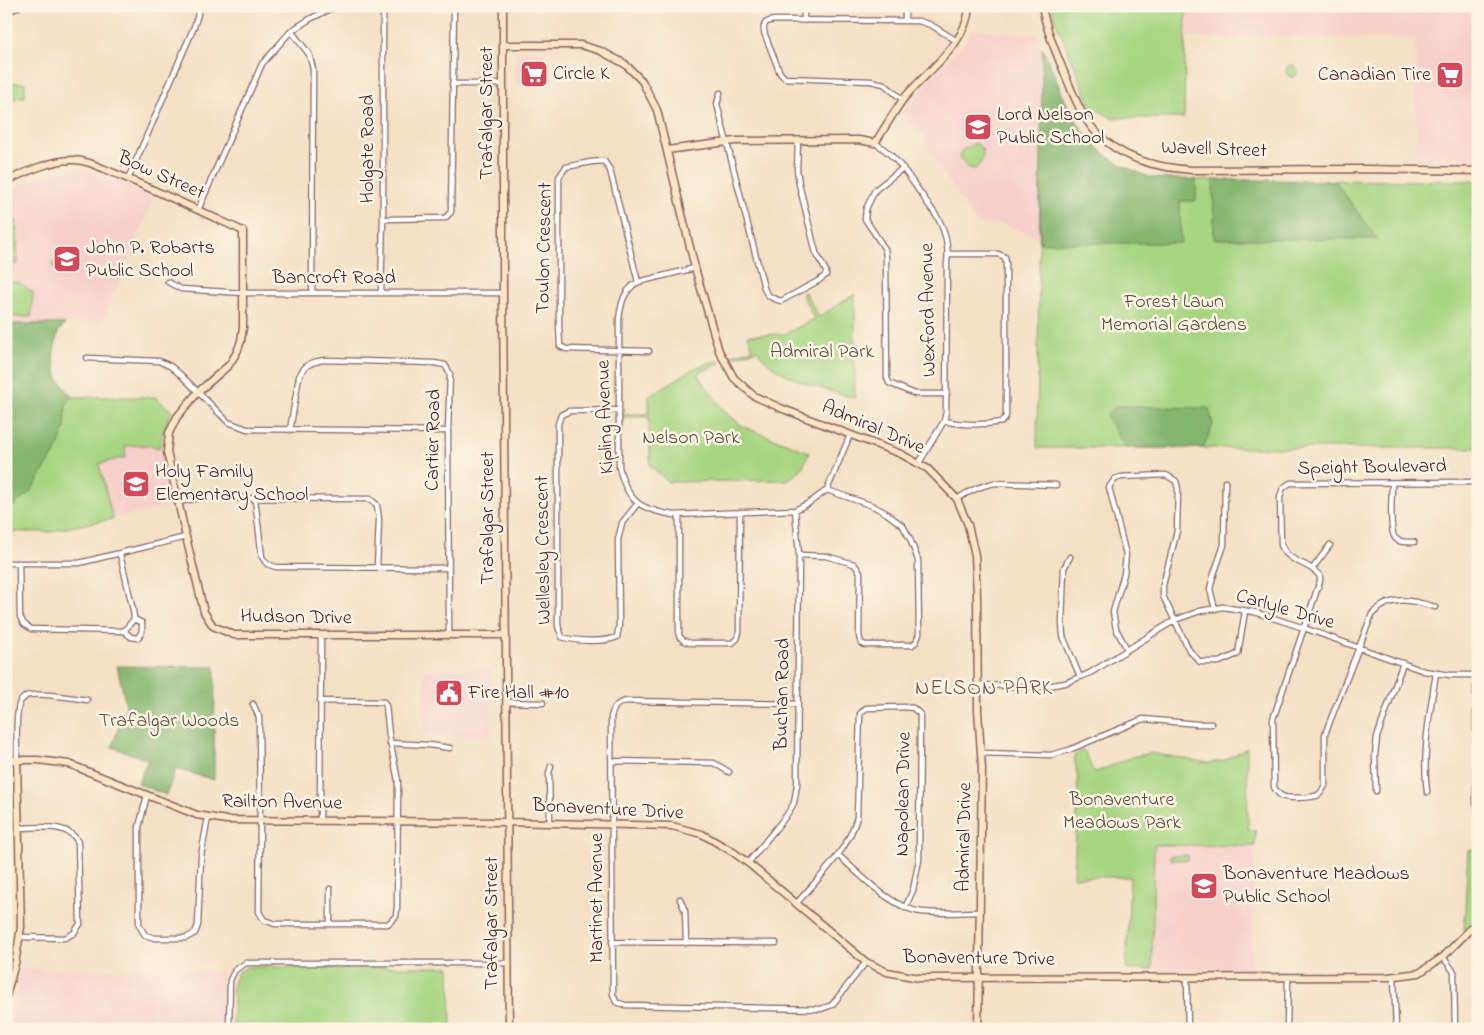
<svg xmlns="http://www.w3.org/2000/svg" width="1484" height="1035" font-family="'Indie Flower',sans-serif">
<rect width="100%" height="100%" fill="#fcf5e5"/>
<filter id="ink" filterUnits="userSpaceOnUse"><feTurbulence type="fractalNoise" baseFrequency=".02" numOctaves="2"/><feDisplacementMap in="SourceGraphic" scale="10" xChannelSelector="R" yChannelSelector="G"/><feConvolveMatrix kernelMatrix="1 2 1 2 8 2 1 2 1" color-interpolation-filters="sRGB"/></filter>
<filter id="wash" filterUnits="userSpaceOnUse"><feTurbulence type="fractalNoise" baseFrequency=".0096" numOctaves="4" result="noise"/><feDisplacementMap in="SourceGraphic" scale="20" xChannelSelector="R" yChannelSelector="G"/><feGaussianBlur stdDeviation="1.12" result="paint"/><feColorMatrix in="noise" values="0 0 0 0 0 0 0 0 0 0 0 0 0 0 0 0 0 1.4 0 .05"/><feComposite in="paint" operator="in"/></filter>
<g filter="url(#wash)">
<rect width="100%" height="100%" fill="#f4e0c4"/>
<path fill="#f7d0cb" d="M1186,6H1478V162L1416,161V38L1185,37Z
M972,29L1040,35L1039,237L1002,224H977L924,144L928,141L903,112L934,76L956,53L968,38Z
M545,51V87L517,86L515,52Z
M82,169L155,195L102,322L6,324V195L10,190L47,174Z
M149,445L159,448L171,505L113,519L99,464L126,457L124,446Z
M491,669V737L424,735V670Z
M1154,845L1255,846L1251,969H1152Z
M20,969L222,971L223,1029H11Z"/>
<path fill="#a7d582" stroke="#787a56" d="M1052,6H1186L1184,118H1112L1091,106L1055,20Z
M1286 71a6 6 0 1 1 12 0a6 6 0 1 1-12 0Z
M11,83H25V97L13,98L6,102V87Z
M976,143L983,150C983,159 982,163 975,169L968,168L960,157L962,150Z
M1040,174L1203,180L1478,181V448H1037Z
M6,220H16L18,264H6Z
M56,259L69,265L65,272L52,266Z
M6,282H18L33,292L31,317H6Z
M805,292L819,317L855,294V398C823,389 776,379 757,350L730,358L729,356L753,349L748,335L784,334L814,319L802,294Z
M6,324H65L58,332L53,355L57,377L72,397H155L172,411L165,425L159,448L149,445L125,446L126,457L99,464L113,519L60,529L51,532H6Z
M717,360L721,363L697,374L725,412L744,427L809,452C804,467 801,472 787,480L668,482L650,465L649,417H622V414H649V396L695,368Z
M1247,748L1248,829L1256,830L1255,846L1154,845L1152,969L1126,970L1130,877H1074L1078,779L1074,756L1084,750L1094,773L1132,757L1151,753L1208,763L1223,761Z
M1468,850H1478V916L1464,931Z
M1188,855V860H1171L1170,856Z
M247,967H450L451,1029H233V983L238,973Z"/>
<path fill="#85b670" stroke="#686a4e" d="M1042,47C1064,96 1078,147 1132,170C1139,172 1147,177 1154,178C1167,180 1182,179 1196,179V201H1180L1181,243H1040Z
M1213,180L1335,181L1377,239H1214Z
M6,324H65L58,332L53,355L57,377L72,397L66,406L65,427L58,448L31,491L6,512Z
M1117,406L1209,408L1213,425L1203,448H1125L1106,415Z
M117,666L215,667L214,780L176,769L166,795L138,784L148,760L112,747L126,706Z"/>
</g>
<g filter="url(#ink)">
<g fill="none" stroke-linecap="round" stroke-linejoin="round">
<defs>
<path id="street" d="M804,6V20
M905,20V6
M291,31L309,54L313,69L312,292
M452,84H503
M720,93L717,104L764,288C767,297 772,298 781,301L818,281L826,275V271L816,253L799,184L797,170L798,140
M903,100L884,84L871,81L785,78L780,73L765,35C762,25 764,21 775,20L919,21L931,25L957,41
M875,143C897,156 909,177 924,198C929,206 937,215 941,224C946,236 949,249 947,262L946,412L944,421L919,463
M903,168L875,190L866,209L865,219L885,249L886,258L887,378L889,383L915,394H947
M128,179L194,27L198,14L197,6
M198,210L262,64L291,31L310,19L328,10L339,6
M383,219L445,218L451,212L454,8L452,6
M695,268L638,282C623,291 621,304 619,319V467C627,501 640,510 674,515L795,510L809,503L827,490L850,435
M168,282L181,289L243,293H503
M638,282L610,170L604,161L591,162L566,167L559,177V324L560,346L566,349L649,351
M381,293L383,219V6
M87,358L159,361L170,366L181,375L228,422L247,429L448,431
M619,410L569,411L561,415L558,424V626L562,637C575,641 604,643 617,637L619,626L618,540L622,523L638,503
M944,421C962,425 984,425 1002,422L1006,416V264L1005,257L998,254H948
M290,430L299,377C304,365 311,362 324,360L434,363L445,365L450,374L448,431L449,635
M1392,483C1392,494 1389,530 1395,538C1399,543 1408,542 1414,542
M255,499L262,557L267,564L276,567L448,568
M957,499C969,491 980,486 994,483L1056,485
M178,502L199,498L370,499L377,505L379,520L377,567
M679,515V636L684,641L691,643H732L737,639L739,632L740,512
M799,555L826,556L854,564L860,572L859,636L861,643L865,645H912L916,642L919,634L918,560L910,539L903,526L886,513L873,506L827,490
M1070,557L1064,568L1062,624L1063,636L1080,677
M6,563H79L186,537
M19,563L20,617L24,624L31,629L124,631L134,619L133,610L120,554
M1313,568L1330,545
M1435,607C1411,600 1391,594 1372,614L1325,734V785C1323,789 1322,793 1318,795C1313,798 1287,799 1282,796C1278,794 1276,791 1274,787L1273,719L1320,581V576C1307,560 1290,565 1281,545L1280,497L1283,488L1290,483L1478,482
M1215,609L1210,589L1213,577L1224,545L1225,482
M124,631L131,637L138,638L142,631V623L134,619
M1127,649L1116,629L1113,612L1124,574L1126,555L1109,487L1115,479L1121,477L1166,475L1176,481L1178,489L1177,531L1163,585V596L1189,650L1200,662H1219L1238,654L1245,611
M1476,675V803L1478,808
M979,685L1041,687L1065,683L1090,673L1175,620L1200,611L1223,607L1254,612L1304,628L1424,671L1450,675H1478
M506,702L543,703
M253,704L259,717L260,821L259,912L264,920L275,924H388L396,916L397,907L398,781L389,735L386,706L384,702L320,701
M798,704L627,701C616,703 614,707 611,717L613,994L616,1002L625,1005L821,1009L832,1005L866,962
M390,743L429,745L450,748
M981,753L1051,755L1069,750L1143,719L1197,724H1211
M17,760C17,748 15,711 20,702C20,701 25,697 26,696C36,692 76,698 87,700
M612,761L714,763L729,772
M1376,791L1375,755L1377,737L1403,663
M1427,792C1422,752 1430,712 1436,673
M147,795L139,827V925L145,935L155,938H186L195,933L198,925L201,856L208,817
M320,821L321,635
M550,823L549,773L551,766
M19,828C37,828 68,822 78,842L80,924L74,933L65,938L19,937
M838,855C860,874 892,909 922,912C940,914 962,912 980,912
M748,863L786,816L794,803L797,785L799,555L795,510
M680,899L685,911L686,943
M796,904C819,877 848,851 857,817L860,714L866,708L903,707L913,708L920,714L919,860L913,890L905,908
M330,924V889
M612,942L776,943
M1443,957L1454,972L1455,1029
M1187,977L1188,1029
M1394,977L1396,1029
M229,1029L230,980L235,970L246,963H508
M1287,1029L1288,978"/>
<path id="secondary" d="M503,6V293L509,1029
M1042,6C1046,29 1055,50 1064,72C1072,91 1080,114 1094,130C1120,159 1154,167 1192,170L1364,169L1478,171
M6,12L18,6
M503,45H581L601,51L625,64L642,81L657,110L695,268L719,351L734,378L754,396L783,409L901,454L928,469L957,499L968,525L975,555L977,595L978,710L982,768L978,1029
M667,150L735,141L859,140L875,143C885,128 894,111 905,97C927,71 968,43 969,6
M6,182C21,173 53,160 71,160C85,159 101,168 114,173C158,191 200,211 243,231V327L241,341L237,352L229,365L198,392L177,417L169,433L167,452L186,537L204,612L213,626L234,635H506
M6,760H38L69,764L197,815L226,820L507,822L672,826L702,834L733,852L748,863L866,962L887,972L919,978L1388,977L1419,973L1443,957L1478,921
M6,996L15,964L21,927L17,760"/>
</defs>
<use href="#street" stroke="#866361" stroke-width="7"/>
<use href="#secondary" stroke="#866361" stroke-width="9"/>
<use href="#street" stroke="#fff" stroke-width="4.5"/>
<use href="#secondary" stroke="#fde5c5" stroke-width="6"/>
</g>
</g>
<defs>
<symbol id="supermarket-square" viewBox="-11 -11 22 22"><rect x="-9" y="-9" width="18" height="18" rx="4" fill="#d1495b" stroke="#fcf5e5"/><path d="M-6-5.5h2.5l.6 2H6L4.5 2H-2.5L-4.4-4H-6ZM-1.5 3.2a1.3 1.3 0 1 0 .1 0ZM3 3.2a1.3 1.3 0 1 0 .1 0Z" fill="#fff"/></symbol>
<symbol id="school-square" viewBox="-11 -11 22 22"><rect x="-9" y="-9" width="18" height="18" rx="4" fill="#d1495b" stroke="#fcf5e5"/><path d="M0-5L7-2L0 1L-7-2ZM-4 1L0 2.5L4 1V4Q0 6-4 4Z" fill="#fff"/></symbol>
<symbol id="civic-square" viewBox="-11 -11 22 22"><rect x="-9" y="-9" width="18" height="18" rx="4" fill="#d1495b" stroke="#fcf5e5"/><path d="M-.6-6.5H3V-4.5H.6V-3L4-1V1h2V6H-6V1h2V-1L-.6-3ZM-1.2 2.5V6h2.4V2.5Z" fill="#fff"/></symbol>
</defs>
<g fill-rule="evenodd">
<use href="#supermarket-square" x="518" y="58" width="32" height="32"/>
<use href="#supermarket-square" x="1434" y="59" width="32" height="32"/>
<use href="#school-square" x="962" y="111" width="32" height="32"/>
<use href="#school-square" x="51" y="243" width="32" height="32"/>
<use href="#school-square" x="120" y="468" width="32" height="32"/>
<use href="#civic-square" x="433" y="677" width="32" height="32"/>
<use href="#school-square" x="1188" y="870" width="32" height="32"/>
</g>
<g text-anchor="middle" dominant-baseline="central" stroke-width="5" stroke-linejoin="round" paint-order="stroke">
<g font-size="20" fill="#4a1f2b" stroke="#fcf5e5" text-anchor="start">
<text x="553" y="74">Circle K</text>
<text x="1431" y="75" text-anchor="end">Canadian Tire</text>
<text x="997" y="115">Lord Nelson<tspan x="997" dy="23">Public School</tspan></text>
<text x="86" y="248">John P. Robarts<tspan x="86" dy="23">Public School</tspan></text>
<text x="155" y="472">Holy Family<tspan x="155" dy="23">Elementary School</tspan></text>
<text x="468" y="693">Fire Hall #10</text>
<text x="1223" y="874">Bonaventure Meadows<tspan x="1223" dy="23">Public School</tspan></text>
</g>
<g font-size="20" fill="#4a1f2b" stroke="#fcf5e5">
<text transform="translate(487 113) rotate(-90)">Trafalgar Street</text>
<text transform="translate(368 149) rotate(-90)">Holgate Road</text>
<text transform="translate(1214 150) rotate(2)">Wavell Street</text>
<text transform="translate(161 176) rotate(24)">Bow Street</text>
<text transform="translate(545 248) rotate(-89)">Toulon Crescent</text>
<text x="334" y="278">Bancroft Road</text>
<text transform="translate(929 310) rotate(-91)">Wexford Avenue</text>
<text transform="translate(606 417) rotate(-92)">Kipling Avenue</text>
<text transform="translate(873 428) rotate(23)">Admiral Drive</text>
<text transform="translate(434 440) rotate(-89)">Cartier Road</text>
<text transform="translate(1372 468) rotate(-1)">Speight Boulevard</text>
<text transform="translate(488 518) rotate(-90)">Trafalgar Street</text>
<text transform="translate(544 550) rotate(-91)">Wellesley Crescent</text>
<text transform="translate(1285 610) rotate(16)">Carlyle Drive</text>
<text transform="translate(296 618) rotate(1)">Hudson Drive</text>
<text transform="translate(783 694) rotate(-89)">Buchan Road</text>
<text transform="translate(904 794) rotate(-89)">Napolean Drive</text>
<text transform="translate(282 803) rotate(1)">Railton Avenue</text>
<text transform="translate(608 810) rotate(3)">Bonaventure Drive</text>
<text transform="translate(965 837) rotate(-89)">Admiral Drive</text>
<text transform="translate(597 898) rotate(-90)">Martinet Avenue</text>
<text transform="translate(492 923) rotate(-90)">Trafalgar Street</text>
<text transform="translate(979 959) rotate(1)">Bonaventure Drive</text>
</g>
<g font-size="20" fill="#614c41" stroke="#fcf5e5">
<text x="1174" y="302">Forest Lawn<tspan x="1174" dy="23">Memorial Gardens</tspan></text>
<text x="822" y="352">Admiral Park</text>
<text x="691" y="438">Nelson Park</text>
<text x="169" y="721">Trafalgar Woods</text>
<text x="1122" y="800">Bonaventure<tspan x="1122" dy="23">Meadows Park</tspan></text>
</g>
<g font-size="21" letter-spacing="1" fill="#7c4c4a" stroke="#fcf5e5">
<text x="984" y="689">NELSON PARK</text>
</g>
</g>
<rect width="1484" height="1035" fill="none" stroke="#fcf5e5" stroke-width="25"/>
</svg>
